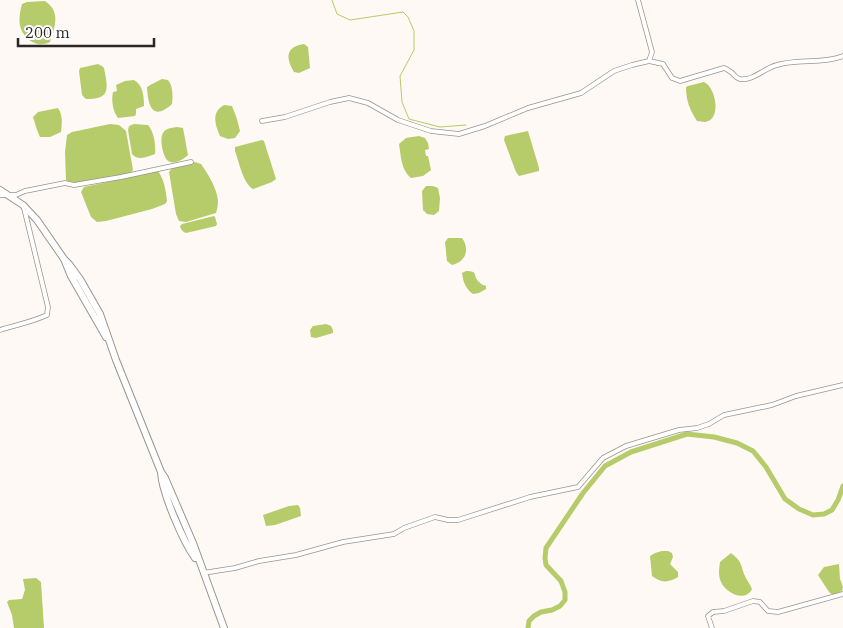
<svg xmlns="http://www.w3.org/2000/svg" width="843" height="628" font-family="'IBM Plex Serif',serif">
<rect width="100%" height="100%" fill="#fef9f4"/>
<path fill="#b6cb69" d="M45,1C61,12 55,26 50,42C38,48 26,41 21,29C18,21 20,12 22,4L27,2Z
M304,44L308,47L310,68L299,73L294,72C285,57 286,47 304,44Z
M98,64L102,66L104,68C108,88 111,100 86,99L82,95L79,71L80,68Z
M162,79L168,80C173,86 173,96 172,104C152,122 148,105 147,87L152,84Z
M134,80C143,85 144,96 144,106L136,109V114L135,116L118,118C113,112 111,100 113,92L117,91L116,85L125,81Z
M704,82C716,87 722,120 705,122C702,122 700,121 697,121C690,110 686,101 686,87L688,86Z
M224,105L232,106L237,119L240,131L235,138L228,139L220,136C215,125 211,112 224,105Z
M58,108C63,115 62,124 61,132L50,137H40L37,130L33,117L38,112Z
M110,124L119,125L126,131L133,170L129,175L71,184L66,180L65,152L67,135L72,132Z
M134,124L148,125C154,132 156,145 155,154C148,157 137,161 132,154L128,130L129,126Z
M177,127L183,128L188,155C184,159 176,164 170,162C163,160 159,139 163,133C166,128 171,128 177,127Z
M528,131L539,168V171L519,176L516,172L504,140L505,136Z
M419,136L425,138L428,143L429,149L425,150L426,156H428L431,170L423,176L411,178C401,170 401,156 399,144L406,138Z
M262,140L264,141L276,179L272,182L253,189C243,183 239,162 235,151V147Z
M195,162L201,164C208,174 217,188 218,201C218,205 217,210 216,213L186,222L179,221L176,214L169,172L172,168Z
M158,171C164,179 166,191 167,201L165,204L152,209L106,221L97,222L91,217L81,192L84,187Z
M426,186H433L438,188L440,198L439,211L434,215L427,214L423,210L422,191Z
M214,216L215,217L217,224L216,226L186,233C183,232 181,230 180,226L182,224Z
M448,238H462C470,249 466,262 452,265L447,261L445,242Z
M466,271C479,271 472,275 479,282C481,284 483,285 486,286V289L479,293L473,294C466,289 463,282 462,273Z
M326,324L331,326L333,330V333L316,338L311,337L310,330L313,326Z
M298,505L300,508L301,516L275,525L266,526L263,515L289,506Z
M662,551H668L672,553L673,557L670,564L678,572V577C668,583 661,583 652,576L650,556L655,553Z
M731,553C741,561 740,562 744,574C746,579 750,584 752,589C745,603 726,593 721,582C718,575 719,569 720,562Z
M839,564L840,579L843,587L842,591L833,595L829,592L818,575L824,567Z
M36,578L41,582L44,628H14L12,615L7,602L9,600L22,599L25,590L23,579Z"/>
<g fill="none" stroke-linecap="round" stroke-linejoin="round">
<path stroke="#b6cb69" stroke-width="1" d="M332,0L337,14L350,20L403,12L408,17L414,31V50L400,76L402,102L409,119L440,127L466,125"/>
<path stroke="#b6cb69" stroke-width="5" d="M528,628L529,621L534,616L541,612L552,610L560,606L565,600V592L561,581L546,565L545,558L546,548L583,493L605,466L631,452L687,434L714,437L737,443L753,451L766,467L785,499L799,509L813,515L824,514L832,510L838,500L843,486"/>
<defs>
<path id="minor" d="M649,61L663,64L672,78L680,81L724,68C725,68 731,72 731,72C735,75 735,78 740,79C754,81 764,68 777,65C798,59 822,64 843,56
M262,121L285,117L330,102L349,98L368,103L398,120L431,131L459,134L485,126L528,108L581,93L614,71L632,65L649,61L652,52L638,0
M0,195H16L25,191L65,183L74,185L121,177L191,162
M0,330C16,325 32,322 47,315L48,307L24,208
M203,573L235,568L259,561L296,555L343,542L394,534L404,528L435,517L448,520H458L530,497L578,487L603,458L626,446L679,430L697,428L709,424L724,415L772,405L796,396L843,385
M712,628L708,616L713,612L724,611L753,601L760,602L768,611L778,612L843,594"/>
<path id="primary" d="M0,190L23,205L37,220L64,259L71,276L106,337
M64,259L69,264L80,279L100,314L116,360L161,472L165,478L193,543L224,628
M161,472C162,493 183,541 195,558"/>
</defs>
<use href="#minor" stroke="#9c948d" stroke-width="5.5"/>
<use href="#primary" stroke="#9c948d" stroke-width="8"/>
<use href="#minor" stroke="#fff" stroke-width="4"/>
<use href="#primary" stroke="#fff" stroke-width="6"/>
</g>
<path d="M18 38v8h136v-8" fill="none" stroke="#2b2724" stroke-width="2.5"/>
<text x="25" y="38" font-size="15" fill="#2b2724" stroke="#ffffff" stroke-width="4" paint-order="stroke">200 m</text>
</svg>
